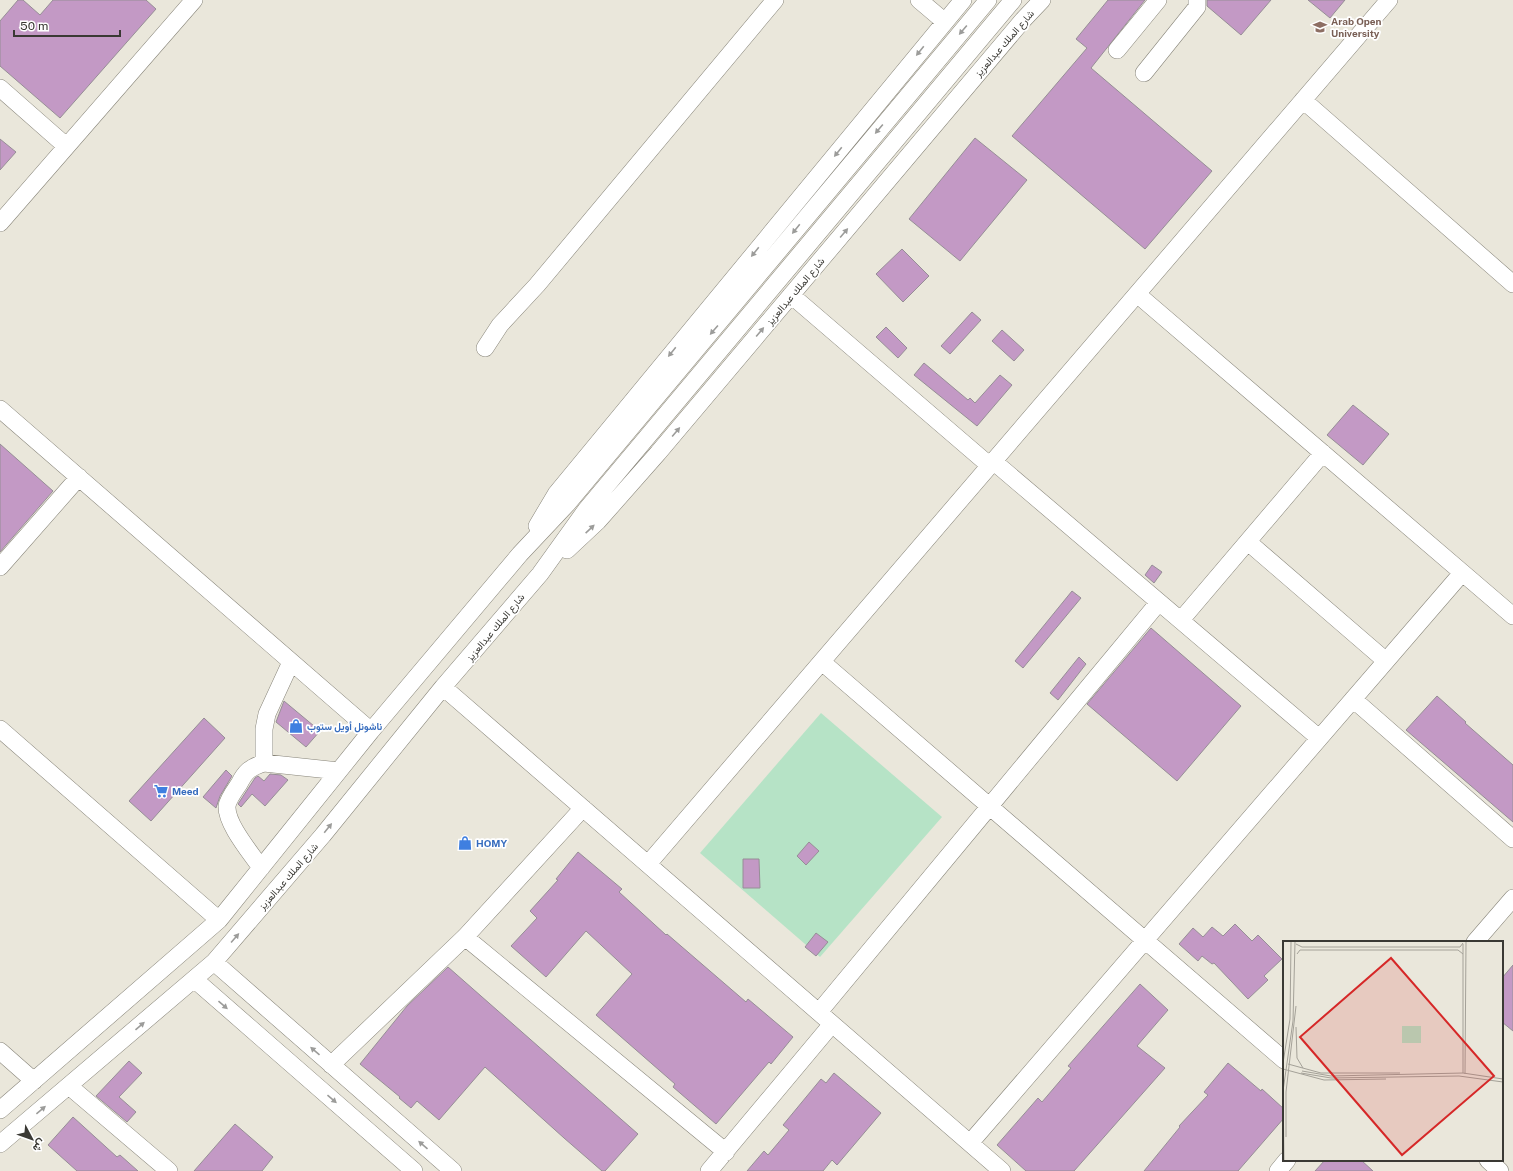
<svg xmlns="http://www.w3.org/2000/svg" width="1513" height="1171" font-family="'Public Sans',Vazirmatn,sans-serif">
<rect width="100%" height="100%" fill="#eae7db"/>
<path fill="#b6e3c6" d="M821,713L942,817L820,957L700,853Z"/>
<path fill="#c399c5" stroke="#968e96" d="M18,0H23L40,15L53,0H146L156,9L60,118L0,66V21Z
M1108,0H1145L1091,68L1212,171L1145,249L1012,136L1087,48L1076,39Z
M1207,0H1271L1241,35L1207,6Z
M1308,0H1345L1330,18Z
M975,138L1027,180L960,261L909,219Z
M0,139L16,152L0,170Z
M902,249L929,276L903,302L876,274Z
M972,312L981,320L950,354L941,346Z
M886,327L907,348L898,358L876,337Z
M1002,330L1024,350L1014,361L992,341Z
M924,363L968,400L970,398L975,403L1000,375L1012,385L977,426L914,375Z
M1353,405L1389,434L1363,465L1327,435Z
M0,444L53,491L0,552Z
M1152,565L1162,572L1154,583L1145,575Z
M1072,591L1081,598L1023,668L1015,661Z
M1151,628L1241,706L1177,781L1087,704Z
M1079,657L1086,664L1058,700L1050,693Z
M1437,696L1466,722L1465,723L1513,765V822L1406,730Z
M284,701L320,731L306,747L276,722Z
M204,718L225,738L151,821L129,801Z
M226,770L232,776L220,796L216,808L203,797Z
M270,774L281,775L288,780L265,806L252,794L241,807L238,804L255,778L258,776L264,781Z
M809,842L819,851L806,865L797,856Z
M578,852L622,889L619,892L666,935L667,934L746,1002L748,999L793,1037L771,1064L769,1062L716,1124L673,1087L675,1084L596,1015L632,974L586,931L546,977L511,946L537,918L530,911L558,880L556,879Z
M743,859H759L760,888H743Z
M1235,924L1252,941L1258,935L1282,959L1264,976L1268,980L1248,999L1214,963L1212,964L1202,956L1198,961L1179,944L1193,928L1203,937L1212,927L1223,936Z
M816,933L828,942L816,956L805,947Z
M1513,965V1031L1502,1022V978Z
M448,967L638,1134L605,1171H602L564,1138L485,1067L439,1120L417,1101L411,1108L399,1098L400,1097L360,1064L407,1006Z
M1140,984L1168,1010L1137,1046L1165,1068L1074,1171H1026L997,1145L1038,1098L1042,1102L1071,1068L1068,1066Z
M129,1061L142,1073L119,1097L136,1112L127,1122L96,1096Z
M1228,1063L1261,1091L1262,1089L1284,1109V1118L1238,1171H1144L1180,1127L1179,1126L1208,1095L1204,1092Z
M834,1073L881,1113L837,1165L832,1160L823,1171H747L764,1151L768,1155L789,1130L783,1125L821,1079L826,1083Z
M73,1117L117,1157L120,1155L138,1171H77L48,1145Z
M235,1124L273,1157L262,1171H194Z
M1325,1160H1361L1373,1171H1315Z"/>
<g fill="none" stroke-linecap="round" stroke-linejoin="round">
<defs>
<path id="minor" d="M919,0L945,22
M1117,50L1158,0
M1144,73L1197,7V0
M0,88L66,146
M1303,100L1513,284
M0,223L194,0
M1137,294L1513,616
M791,295L989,465
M485,348L500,325L537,285L775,0
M0,409L371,731
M993,461L1319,738
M537,526L556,494L963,0
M1248,542L1386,661
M567,550L598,521L658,453L1023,20L1042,0
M0,567L79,477
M1181,620L1323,453
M822,662L1284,1060
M443,687L1002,1171
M1353,699L1513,839
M0,729L219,920
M264,763V729L267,714L291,662
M648,864L1389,0
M261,868C251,853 226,824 227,806C228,799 235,790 239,784C245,772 250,767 264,763L339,771
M465,937L726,1152
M1475,942L1513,898
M214,962L453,1171
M194,979L414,1171
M819,1012L1159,602
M0,1051L34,1081
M331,1065L465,937L583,808
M69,1086L169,1171
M0,1110L219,920L371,731L520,554L567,504L988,0
M970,1143L1462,573
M0,1144L214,962L323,835L443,687L540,574L586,510L1013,0
M1488,1160L1500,1171
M709,1171L832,1024
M1278,1171L1287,1160"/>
</defs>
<use href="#minor" stroke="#878479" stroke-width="18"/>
<use href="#minor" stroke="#fff" stroke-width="17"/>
</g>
<defs><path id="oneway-solid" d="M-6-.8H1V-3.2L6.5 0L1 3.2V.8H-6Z"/></defs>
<g fill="#9c9c9a">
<use href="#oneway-solid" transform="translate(963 30) rotate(130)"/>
<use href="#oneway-solid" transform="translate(920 51) rotate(129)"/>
<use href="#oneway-solid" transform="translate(879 129) rotate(130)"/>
<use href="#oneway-solid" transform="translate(838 152) rotate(129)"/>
<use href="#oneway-solid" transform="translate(796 229) rotate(129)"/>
<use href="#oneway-solid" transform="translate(844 233) rotate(-50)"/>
<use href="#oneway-solid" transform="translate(755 252) rotate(129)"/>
<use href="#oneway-solid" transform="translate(714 330) rotate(131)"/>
<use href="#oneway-solid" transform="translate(760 332) rotate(-50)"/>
<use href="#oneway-solid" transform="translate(672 352) rotate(129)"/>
<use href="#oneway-solid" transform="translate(676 432) rotate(-50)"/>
<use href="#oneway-solid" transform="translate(590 529) rotate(-43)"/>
<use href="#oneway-solid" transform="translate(328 828) rotate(-51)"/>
<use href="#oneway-solid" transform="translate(235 938) rotate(-49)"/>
<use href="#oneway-solid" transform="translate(223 1005) rotate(41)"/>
<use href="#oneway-solid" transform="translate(140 1026) rotate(-41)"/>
<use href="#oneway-solid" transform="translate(315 1051) rotate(-139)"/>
<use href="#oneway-solid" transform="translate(332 1099) rotate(41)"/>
<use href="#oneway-solid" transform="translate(41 1110) rotate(-40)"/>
<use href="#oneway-solid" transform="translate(423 1145) rotate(-139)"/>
</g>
<defs>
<symbol id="school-bare" viewBox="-9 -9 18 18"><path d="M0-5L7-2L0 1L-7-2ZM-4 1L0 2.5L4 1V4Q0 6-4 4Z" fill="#8d6e63" stroke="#fff" stroke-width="2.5" paint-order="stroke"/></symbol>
<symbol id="shop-bare" viewBox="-9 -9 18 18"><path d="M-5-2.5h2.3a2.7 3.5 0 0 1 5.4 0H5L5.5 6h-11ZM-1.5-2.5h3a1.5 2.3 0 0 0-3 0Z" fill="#3f7fe0" stroke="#fff" stroke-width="2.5" paint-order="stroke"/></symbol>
<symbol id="supermarket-bare" viewBox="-9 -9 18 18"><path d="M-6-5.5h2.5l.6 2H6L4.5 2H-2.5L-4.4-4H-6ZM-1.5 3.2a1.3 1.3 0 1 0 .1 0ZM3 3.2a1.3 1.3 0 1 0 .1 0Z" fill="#3f7fe0" stroke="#fff" stroke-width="2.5" paint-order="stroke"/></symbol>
</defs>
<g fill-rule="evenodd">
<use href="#school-bare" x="1310" y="17" width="20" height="20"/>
<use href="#shop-bare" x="286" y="716" width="20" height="20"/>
<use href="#supermarket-bare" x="151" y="781" width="20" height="20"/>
<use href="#shop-bare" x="455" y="833" width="20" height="20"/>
</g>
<g text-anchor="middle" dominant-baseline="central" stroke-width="3.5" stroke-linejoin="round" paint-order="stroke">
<g font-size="10" font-weight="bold" fill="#785e54" stroke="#fff" text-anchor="start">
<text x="1331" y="21">Arab Open<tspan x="1331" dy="12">University</tspan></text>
</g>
<g font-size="10" fill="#3a3934" stroke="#fff">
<text transform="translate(1004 43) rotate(-49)">شارع الملك عبدالعزيز</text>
<text transform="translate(795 291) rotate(-50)">شارع الملك عبدالعزيز</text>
<text transform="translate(495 627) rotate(-50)">شارع الملك عبدالعزيز</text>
<text transform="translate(288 876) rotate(-49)">شارع الملك عبدالعزيز</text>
</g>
<g font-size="10" font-weight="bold" fill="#366cbe" stroke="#fff" text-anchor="start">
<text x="307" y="726">ناشونل أويل ستوب</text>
<text x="172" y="791">Meed</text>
<text x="476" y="843">HOMY</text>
</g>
</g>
<g transform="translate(1283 941)">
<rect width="220" height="220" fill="#eae7db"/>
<path d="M119,85H138V102H119Z" fill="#b6e3c6"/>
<path fill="none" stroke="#a4a198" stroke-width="1" d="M13,3L19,6H177L180,2M14,13L17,9H175L180,13M13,86L14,117L20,127M0,122L7,78L8,1M5,123L38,132H117M0,128L41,139L103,138M19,130L48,135L180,132L220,138M18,132L48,137L176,135L220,141M180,132V3M182,133L183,1M3,196V151L13,65M1,219L0,150L10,80L12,1"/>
<path fill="#d62828" fill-opacity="0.15" stroke="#d62828" stroke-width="2" d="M108,17L211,135L119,214L17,96Z"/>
<rect width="220" height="220" fill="none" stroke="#3a3934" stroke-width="2"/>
</g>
<g transform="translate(32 1139) rotate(131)" stroke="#ffffff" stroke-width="3" paint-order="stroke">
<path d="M0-3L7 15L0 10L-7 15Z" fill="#3a3934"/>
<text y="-6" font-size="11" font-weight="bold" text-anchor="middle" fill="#3a3934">ش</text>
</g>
<path d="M14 30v6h106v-6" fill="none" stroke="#3a3934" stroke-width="2"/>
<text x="20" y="30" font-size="12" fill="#3a3934" stroke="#ffffff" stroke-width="3" paint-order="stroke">50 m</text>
</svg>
